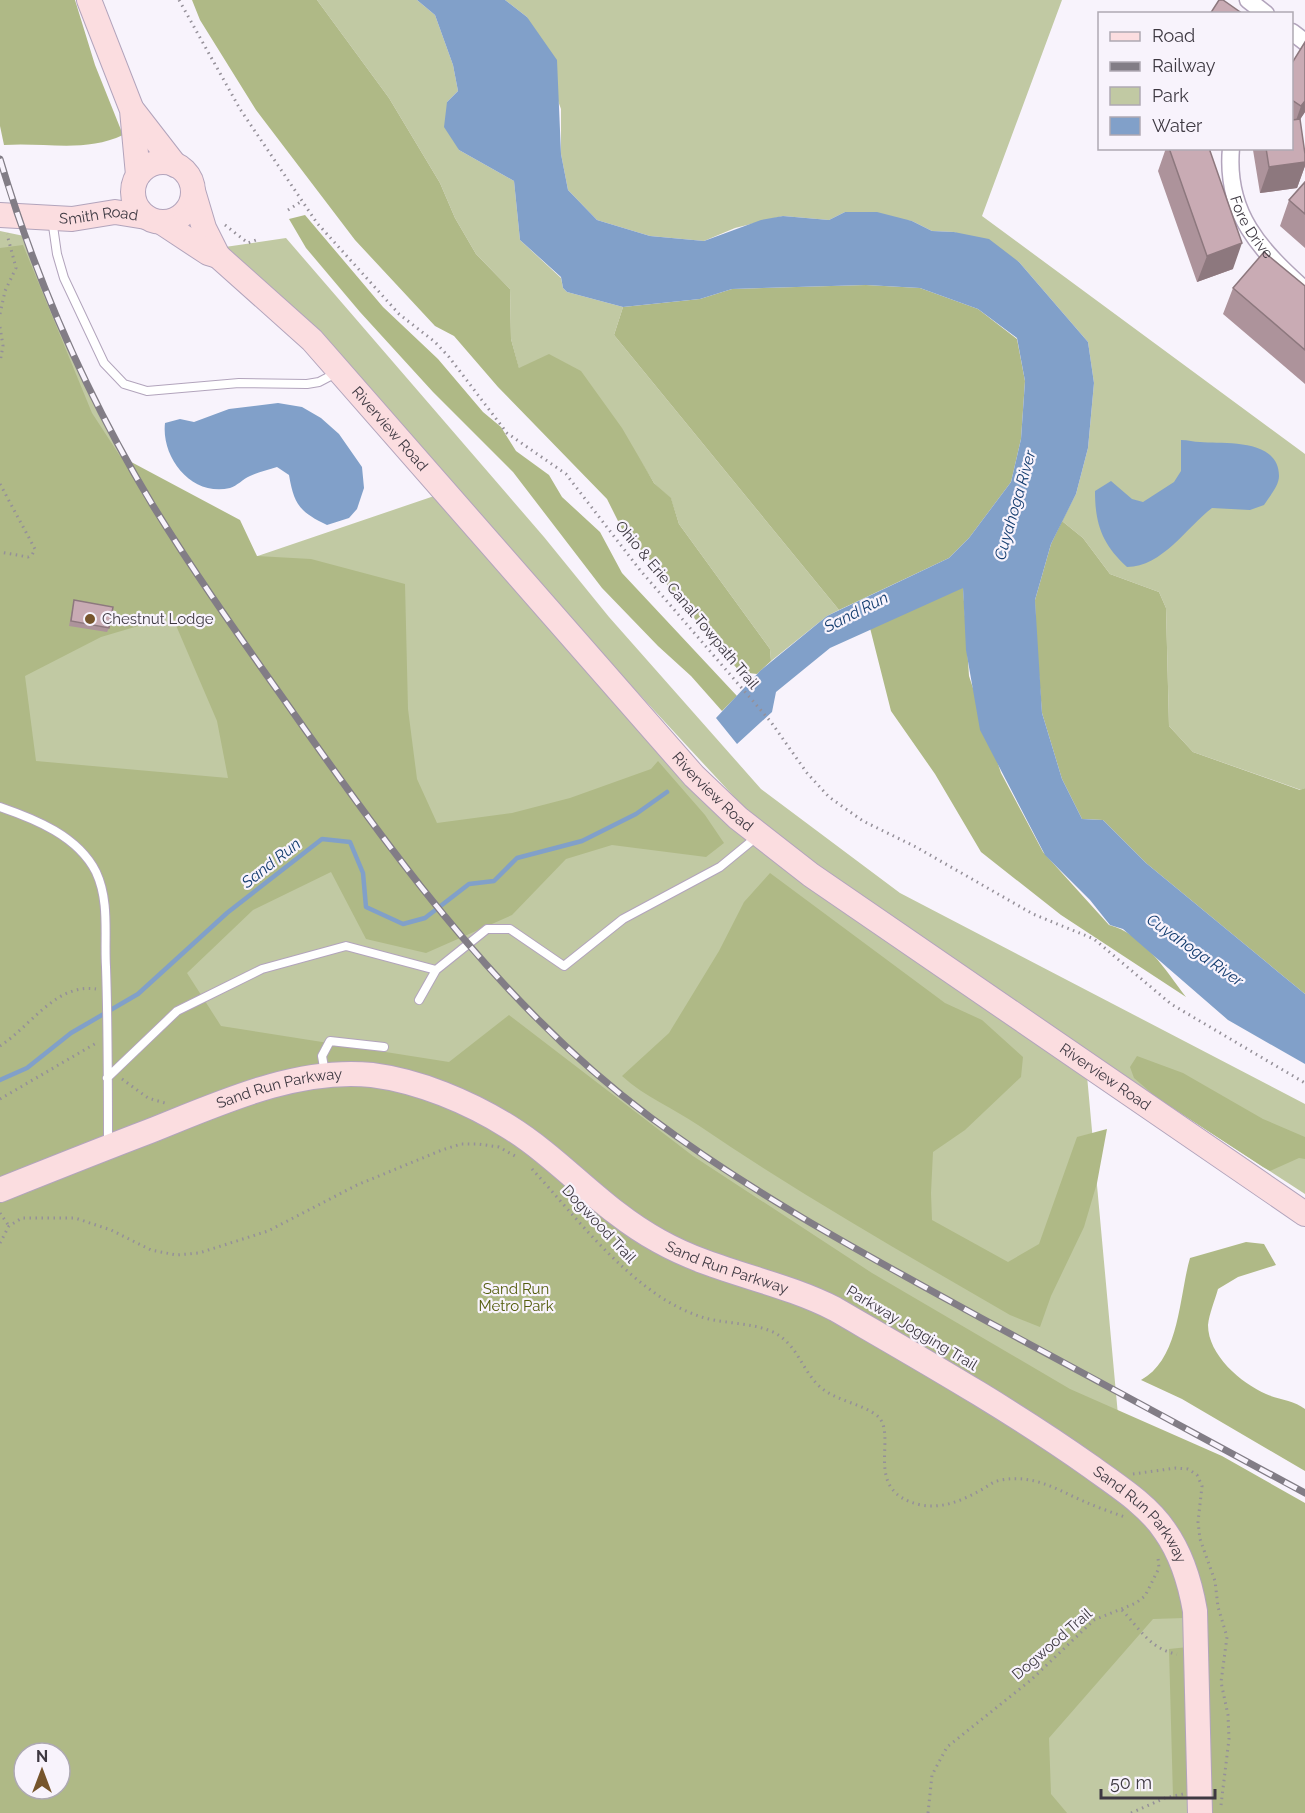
<svg xmlns="http://www.w3.org/2000/svg" width="1305" height="1813" font-family="Raleway,sans-serif">
<rect width="100%" height="100%" fill="#f8f3fc"/>
<path fill="#c1c9a3" fill-rule="evenodd" d="M317,0H417L435,15L453,65L458,91L447,102L459,150L514,181L520,240L561,278L563,288L567,292L623,307L614,335L839,610L827,616L771,661L770,649L679,524L671,499L654,483L638,457L519,369L511,339L510,289L476,254L455,218L440,183L389,98Z
M505,0H1062L982,216L1305,454V788L1301,790L1193,752L1169,726L1166,608L1159,592L1110,574L1083,538L1062,521L1076,494L1088,448L1094,383L1088,342L1019,262L954,232L932,231L912,221L845,212L829,220L783,216L735,228L704,241L650,236L597,220L568,190L561,154V109L527,17Z
M0,231L24,236C69,357 129,467 199,576L443,493L694,776L1086,1065L1119,1426L1202,1458L1242,1813H0ZM24,1753H60V1789H24Z
M286,238L544,537L609,617L761,789L900,893L1305,1104V1194L1156,1097L810,861L751,815L225,247Z"/>
<path fill="#afb986" fill-rule="evenodd" d="M0,0H75L95,65L123,135C85,153 45,142 4,145L0,126Z
M192,0H317L389,98L440,183L455,218L476,254L510,289L511,339L519,368L549,354L581,371L622,428L654,483L671,498L679,524L770,649L771,661L757,674L740,672L673,593L646,555L624,533L607,499L498,387L454,336L435,326L355,240L256,110L200,20Z
M305,215L383,307L438,359L483,412L501,427L516,451L549,475L562,497L600,532L622,573L737,696L722,711L691,676L658,646L602,588L513,472L433,392L360,312L306,248L289,219Z
M23,245L92,413L120,456L240,520L257,556L311,559L405,584L408,709L417,779L437,823L512,813L570,798L651,769L658,761L705,815L724,843L706,857L612,845L566,859L512,915L426,953L366,939L331,872L253,910L187,973L221,1026L449,1062L509,1015L693,1156L872,1273L1070,1389L1222,1456L1305,1503V1813H1192L1191,1796L1173,1797L1169,1649L1188,1647L1185,1618L1153,1619L1049,1738L1051,1794L1067,1813H0V248ZM172,616L217,721L228,778L36,761L25,676L101,637ZM24,1753H60V1789H24Z
M866,285L920,288L978,309L1017,339L1025,381L1021,439L1011,482L969,538L949,558L839,610L614,335L623,307L700,299L732,289Z
M1062,521L1083,538L1110,574L1159,592L1166,608L1169,726L1193,752L1300,790L1305,788V994L1146,863L1103,820L1082,819L1062,779L1042,713L1036,637L1035,600L1051,544Z
M963,587L969,676L1001,773L1043,852L1109,925C1144,934 1166,971 1186,997L1061,915L981,852L935,774L891,711L870,628Z
M770,873L945,1003L982,1020L1023,1057L1021,1077L965,1130L933,1152L931,1193L932,1220L1008,1262L1039,1244L1077,1137L1107,1129L1097,1183L1084,1227L1051,1296L1040,1327L1010,1315C905,1254 799,1194 698,1125C673,1108 645,1097 622,1076L669,1033L719,951L744,902Z
M1137,1056L1183,1073L1263,1119L1305,1137V1159L1299,1158L1270,1171L1263,1167L1156,1097L1134,1078L1130,1067Z
M1246,1242L1264,1244L1276,1265L1238,1277L1218,1289C1215,1300 1209,1314 1208,1325C1208,1355 1241,1383 1266,1394C1279,1400 1294,1400 1305,1409V1471L1182,1399L1141,1380C1180,1359 1179,1296 1190,1258Z"/>
<path fill="#81a0c9" d="M417,0H505L527,17L557,60L561,154L568,190L597,220L650,236L704,241L761,220L783,216L829,220L845,212H877L912,221L932,231L954,232L989,239L1019,262L1088,342L1094,383L1088,448L1076,494L1051,544L1035,600L1042,713L1062,779L1082,819L1103,820L1146,863L1305,994V1064L1228,1020L1123,929L1110,925L1090,900L1045,855L980,730L966,650L963,588L830,648L776,692L772,712L737,744L716,718L760,671L827,616L949,558L969,538L1011,482L1021,439L1025,381L1017,338L978,309L920,288L866,285L732,289L700,299L623,307L567,292L563,288L561,277L520,240L514,181L459,150L444,127L447,102L458,91L453,65L435,15Z
M278,403L302,407L321,418L339,434L362,467L364,488L357,509L349,518L327,525C300,512 294,505 289,475L277,467C268,470 258,472 250,476C243,479 237,486 230,488C192,497 161,458 165,423L180,419L194,422L229,409Z
M1181,440C1188,440 1194,442 1200,442C1224,444 1279,438 1279,476C1279,486 1269,497 1264,505L1250,510L1212,508C1187,527 1162,567 1127,567C1102,544 1095,524 1095,491L1111,481L1132,499L1143,502L1174,482L1181,471Z"/>
<g fill="none" stroke-linecap="round" stroke-linejoin="round">
<path stroke="#81a0c9" stroke-width="4.5" d="M0,1080L27,1068L71,1033L138,994L227,913L322,839L350,842L363,873L366,907L403,924L425,918L469,884L494,881L517,858L582,841L636,814L667,792"/>
<defs>
<path id="lane" d="M52,219L57,254L64,278L104,363L124,384L147,391L239,383L307,384L319,382L338,372
M0,807C35,819 78,836 96,872C110,902 104,936 106,967C108,1026 108,1085 108,1145
M419,1000L436,970
M325,1073L322,1056L330,1041L384,1047
M107,1078L177,1011L262,969L346,946L436,970L487,929H510L564,966L623,919L720,867L759,835"/>
<g id="street">
<path d="M1248,0L1266,14"/>
<path d="M1292,32L1305,42"/>
<path id="s1" d="M1231,148C1225,213 1260,250 1305,290"/>
</g>
<g id="secondary">
<path d="M89,0L132,110L138,175"/>
<path d="M134,112L175,165"/>
<circle cx="163" cy="192" r="30"/>
<path id="s2" d="M193,191L204,228L218,256L312,340L694,776L738,818L811,875L1305,1214"/>
<path id="s3" d="M0,215L72,219L115,212L146,217"/>
<path d="M161,222L208,253L218,256"/>
<path id="s4" d="M0,1190C50,1170 100,1150 150,1131C218,1104 296,1067 372,1075C419,1081 469,1102 509,1127C562,1160 603,1211 659,1241C716,1273 778,1280 835,1309C921,1359 1008,1408 1090,1466C1116,1485 1147,1504 1165,1531C1182,1555 1190,1582 1195,1611L1200,1813"/>
</g>
</defs>
<use href="#lane" stroke="#b2a4bc" stroke-width="10"/>
<use href="#street" stroke="#b2a4bc" stroke-width="19"/>
<use href="#secondary" stroke="#b2a4bc" stroke-width="26"/>
<path stroke="#959099" stroke-width="3" stroke-dasharray="1.5 4.5" stroke-linecap="butt" d="M179,0L240,109L317,223L399,314L435,342L449,357L507,433L566,474L640,570L771,722L807,773L829,797L863,821L916,847L1033,914L1094,939L1171,1004L1305,1083
M288,210L302,201
M225,225L248,243L256,240
M0,314L5,291L16,268L7,234
M0,327L3,346L0,362
M0,484L35,549L32,555L28,557L0,552
M0,1046C31,1026 56,983 96,989
M122,1079L148,1098L165,1103
M0,1099L98,1042
M532,1169C577,1218 632,1292 696,1315C721,1325 751,1321 775,1333C797,1345 802,1369 818,1385C835,1401 857,1402 875,1414C902,1432 858,1491 921,1505C943,1509 963,1500 981,1490C988,1486 994,1481 1001,1480C1033,1474 1056,1489 1083,1501C1096,1507 1111,1512 1125,1517
M0,1213L9,1226
M0,1243L9,1226L22,1218H75L111,1230L151,1250L176,1255L199,1253L268,1231L357,1185L442,1150L461,1144H478L499,1147L515,1156
M1133,1474L1176,1468L1188,1469L1197,1475L1202,1486L1198,1522L1200,1539L1215,1581L1218,1607L1227,1637L1221,1682L1228,1715L1229,1739L1221,1805
M1122,1610C1139,1628 1151,1650 1177,1654
M928,1813L932,1775L947,1747L1031,1680L1094,1620L1136,1603L1145,1596L1159,1568L1158,1558
M1131,1813L1165,1798L1183,1794"/>
<use href="#lane" stroke="#fff" stroke-width="8"/>
<use href="#street" stroke="#fff" stroke-width="16"/>
<use href="#secondary" stroke="#fbdde0" stroke-width="24"/>
<defs>
<path id="rail" d="M0,159C36,280 87,396 152,504C199,581 252,654 304,728C405,871 509,1012 650,1117C754,1195 868,1256 981,1318C1089,1376 1197,1435 1305,1493"/>
</defs>
<use href="#rail" stroke="#827d86" stroke-width="7"/>
<use href="#rail" stroke="#f8f3fc" stroke-width="4.5" stroke-dasharray="14" stroke-linecap="butt"/>
</g>
<path fill="#ad939b" d="M1292,63L1305,112L1300,119L1305,154V166L1297,188L1260,193L1253,150L1254,148H1292Z
M1166,148H1209L1233,269L1197,282L1158,171Z
M1305,182V248L1280,226L1289,200Z
M1305,286V384L1223,314L1233,288Z
M74,600L109,628L107,632L69,626Z"/>
<path fill="#8d787e" d="M1305,101V112L1292,132L1301,106Z
M1305,162V166L1297,188L1260,193L1269,167Z
M1242,243L1233,269L1197,282L1207,256Z"/>
<path fill="#c9abb4" stroke="#8d787e" stroke-width="1.5" d="M1219,0H1223L1243,14H1210Z
M1305,42V101L1301,106L1292,100V63Z
M1300,119L1305,154V162L1269,167L1266,148H1292V120Z
M1169,148H1209L1242,243L1207,256Z
M1305,182V214L1289,200Z
M1264,252L1305,286V350L1233,288Z
M74,600L113,607L109,628L71,621Z"/>
<circle fill="#76552c" stroke="#f8f3fc" stroke-width="2" cx="90" cy="619" r="6"/>
<g text-anchor="middle" dominant-baseline="central" stroke-width="4.5" stroke-linejoin="round" paint-order="stroke">
<g font-size="15" fill="#3e3942" stroke="#f8f3fc">
<text stroke="none"><textPath href="#s3" startOffset="99">Smith Road</textPath></text>
<text stroke="none"><textPath href="#s1" startOffset="84">Fore Drive</textPath></text>
<text stroke="none"><textPath href="#s2" startOffset="314">Riverview Road</textPath></text>
<text transform="translate(687 605) rotate(50)">Ohio &amp; Erie Canal Towpath Trail</text>
<text stroke="none"><textPath href="#s2" startOffset="800">Riverview Road</textPath></text>
<text stroke="none"><textPath href="#s2" startOffset="1286">Riverview Road</textPath></text>
<text stroke="none"><textPath href="#s4" startOffset="298">Sand Run Parkway</textPath></text>
<text transform="translate(599 1224) rotate(47)">Dogwood Trail</text>
<text stroke="none"><textPath href="#s4" startOffset="802">Sand Run Parkway</textPath></text>
<text transform="translate(912 1328) rotate(31)">Parkway Jogging Trail</text>
<text stroke="none"><textPath href="#s4" startOffset="1288">Sand Run Parkway</textPath></text>
<text transform="translate(1052 1644) rotate(-41)">Dogwood Trail</text>
</g>
<g font-size="15" fill="#3e3942" stroke="#f8f3fc" text-anchor="start">
<text x="102" y="619">Chestnut Lodge</text>
</g>
<g font-size="15" fill="#535d0c" stroke="#f8f3fc">
<text x="516" y="1289">Sand Run<tspan x="516" dy="17">Metro Park</tspan></text>
</g>
<g font-size="16" font-style="italic" fill="#133c6f" stroke="#f8f3fc">
<text transform="translate(1015 505) rotate(-74)">Cuyahoga River</text>
<text transform="translate(856 612) rotate(-27)">Sand Run</text>
<text transform="translate(271 863) rotate(-38)">Sand Run</text>
<text transform="translate(1195 950) rotate(35)">Cuyahoga River</text>
</g>
</g>
<rect x="1098" y="12" width="195" height="138" fill="#f8f3fc" stroke="#aea9b2" stroke-width="1.5"/>
<rect x="1110" y="32" width="30" height="9" fill="#fbdde0" stroke="#aea9b2" stroke-width="1.5"/>
<text x="1152" y="42" font-size="18" fill="#3e3942">Road</text>
<rect x="1110" y="62" width="30" height="9" fill="#827d86" stroke="#aea9b2" stroke-width="1.5"/>
<text x="1152" y="72" font-size="18" fill="#3e3942">Railway</text>
<rect x="1110" y="87" width="30" height="18" fill="#c1c9a3" stroke="#aea9b2" stroke-width="1.5"/>
<text x="1152" y="102" font-size="18" fill="#3e3942">Park</text>
<rect x="1110" y="117" width="30" height="18" fill="#81a0c9" stroke="#aea9b2" stroke-width="1.5"/>
<text x="1152" y="132" font-size="18" fill="#3e3942">Water</text>
<g transform="translate(42 1771)"><circle r="28" fill="#f8f3fc" stroke="#aea9b2" stroke-width="1.5"/>
<path d="M0-4.5L10 22L0 15L-10 22Z" fill="#76552c"/>
<text y="-9" font-size="16" font-weight="bold" text-anchor="middle" fill="#3e3942">N</text>
</g>
<path d="M1101 1789v9h114v-9" fill="none" stroke="#3e3942" stroke-width="3"/>
<text x="1110" y="1789" font-size="18" fill="#3e3942" stroke="#f8f3fc" stroke-width="4.5" paint-order="stroke">50 m</text>
</svg>
